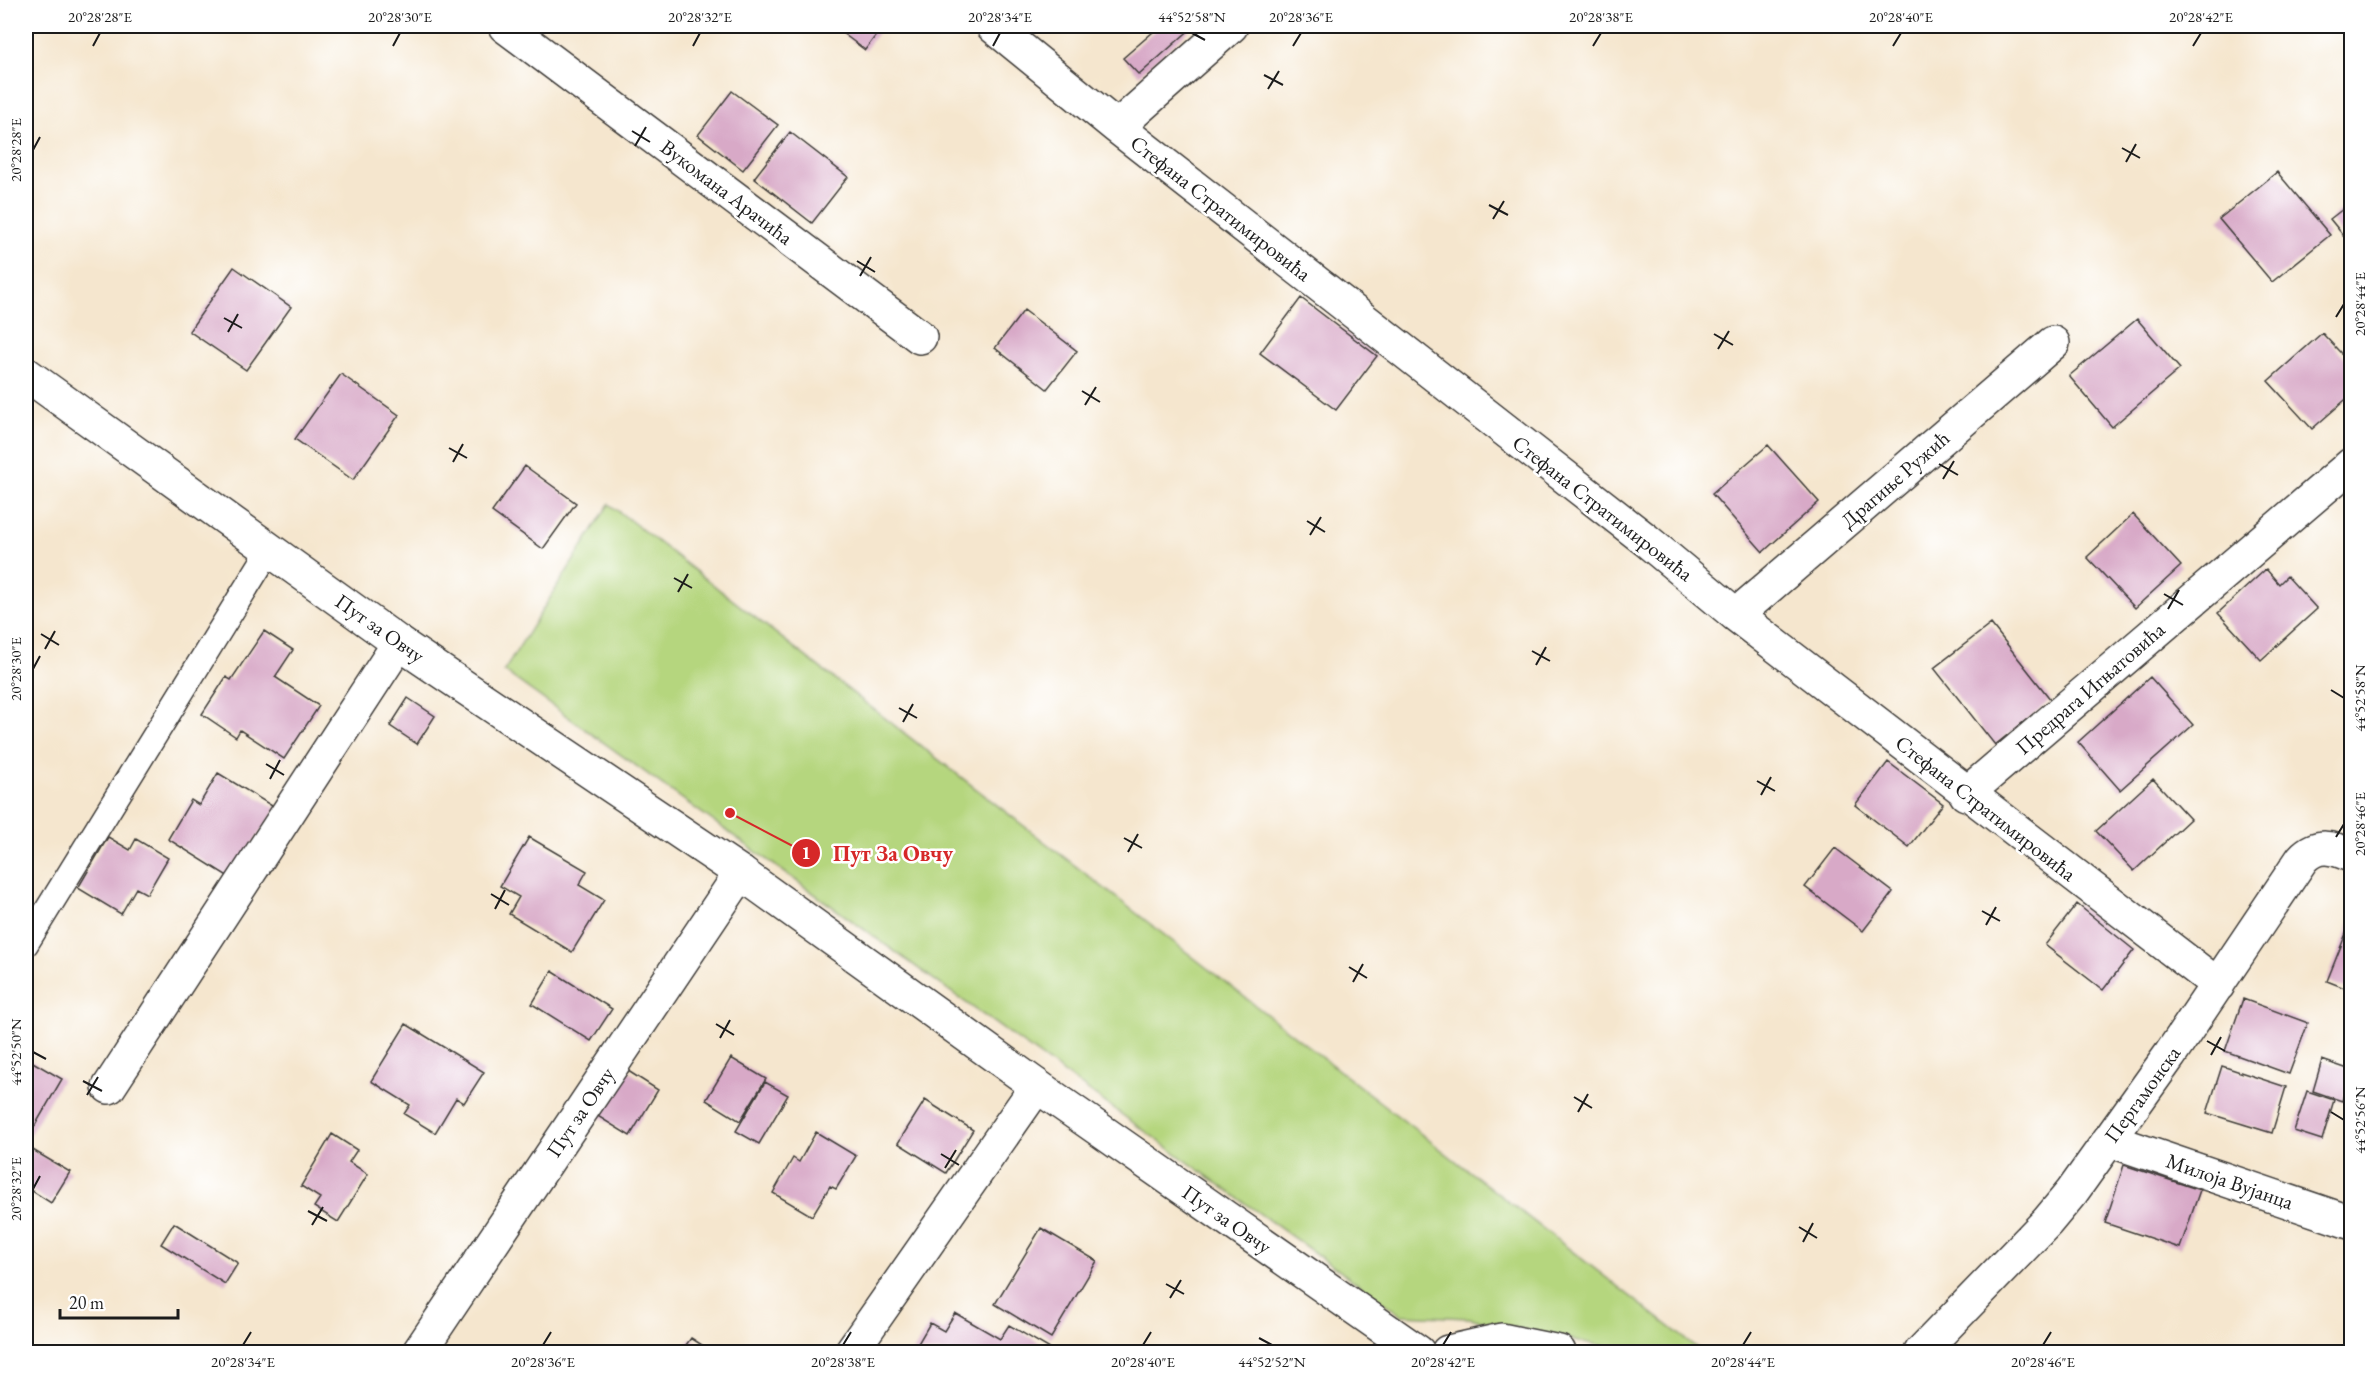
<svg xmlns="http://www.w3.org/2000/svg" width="2377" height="1378" font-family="'EB Garamond',serif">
<rect width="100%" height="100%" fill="#fff"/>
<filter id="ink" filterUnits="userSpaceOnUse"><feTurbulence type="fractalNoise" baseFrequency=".0167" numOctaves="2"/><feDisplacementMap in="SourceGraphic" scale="12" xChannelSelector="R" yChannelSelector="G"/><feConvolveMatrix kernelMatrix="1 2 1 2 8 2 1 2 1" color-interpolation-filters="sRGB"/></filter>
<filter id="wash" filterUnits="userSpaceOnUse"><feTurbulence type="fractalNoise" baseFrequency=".008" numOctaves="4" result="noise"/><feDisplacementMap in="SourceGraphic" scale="24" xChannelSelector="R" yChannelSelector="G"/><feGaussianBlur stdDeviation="1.35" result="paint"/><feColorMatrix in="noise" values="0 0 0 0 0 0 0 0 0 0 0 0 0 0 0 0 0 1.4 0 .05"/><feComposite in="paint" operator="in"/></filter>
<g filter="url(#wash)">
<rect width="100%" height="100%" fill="#f5e6ce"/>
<path fill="#b5d67e" stroke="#68794d" stroke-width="1.5" d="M609,504L1702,1352H1632L1469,1318L1401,1315L504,671Z"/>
<g id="blocks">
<path fill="#d8a9c7" d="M833,26H883L865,50Z
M1160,26H1194L1139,75L1123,58Z
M732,91L778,125L743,170L698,135Z
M790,132L848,177L812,223L754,178Z
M2277,172L2330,235L2272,282L2219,219Z
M2352,202V246L2330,219Z
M234,267L291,307L246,370L189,331Z
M1301,298L1377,356L1336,410L1260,353Z
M1024,310L1077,351L1047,389L995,348Z
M2137,319L2180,369L2112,427L2069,376Z
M2322,333L2352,365V394L2312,429L2268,381Z
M341,374L399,415L353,480L295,439Z
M1768,445L1819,502L1763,552L1712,494Z
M525,466L576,503L543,549L492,512Z
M2133,514L2181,566L2135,608L2087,557Z
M2266,569L2279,584L2287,576L2317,609L2261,660L2218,613Z
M1991,624L2051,700L1995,745L1934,668Z
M264,631L293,650L275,677L319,706L284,759L240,730L236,737L202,714L226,677L231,680Z
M2150,677L2193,725L2120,790L2078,742Z
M408,698L435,716L417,744L390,726Z
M1888,762L1943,804L1909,847L1855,805Z
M218,773L277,809L229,877L168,839L191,800L199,805Z
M2153,779L2190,819L2134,871L2096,831Z
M108,837L130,850L136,839L168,858L147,894L136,888L121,914L78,888Z
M529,837L587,871L579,885L604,900L572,952L509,914L519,897L500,886Z
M1835,848L1893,892L1863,931L1805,887Z
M2077,904L2134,950L2103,990L2045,945Z
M2351,921H2352V991L2327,981Z
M552,971L612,1009L591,1041L532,1004Z
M2243,999L2308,1023L2289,1074L2225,1051Z
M406,1024L484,1072L464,1103L456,1098L435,1133L404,1114L410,1105L371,1081Z
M731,1058L766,1079L740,1121L706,1100Z
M2322,1060L2351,1070L2342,1101L2313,1091Z
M31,1061L62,1079L26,1141V1070Z
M2222,1066L2286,1087L2272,1133L2207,1113Z
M625,1069L658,1090L630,1136L596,1115Z
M765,1082L788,1095L759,1144L736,1131Z
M2307,1091L2334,1100L2322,1140L2294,1131Z
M925,1100L973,1130L946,1173L898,1143Z
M816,1132L856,1156L836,1189L830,1186L812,1216L773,1193L793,1158L799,1162Z
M332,1134L357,1150L349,1162L368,1174L338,1222L314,1207L320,1198L301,1186Z
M26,1146L70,1172L51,1203L26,1187Z
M2124,1165L2200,1190L2180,1248L2105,1223Z
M174,1223L238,1263L225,1284L161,1244Z
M1041,1228L1097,1261L1051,1338L995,1304Z
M955,1313L1000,1339L1009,1325L1050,1349L1048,1352H913L930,1323L944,1331Z
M691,1338L713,1352H681Z"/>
</g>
</g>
<g filter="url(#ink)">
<use href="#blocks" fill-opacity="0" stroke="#3d3a37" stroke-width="1.5"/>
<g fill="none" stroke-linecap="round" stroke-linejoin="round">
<defs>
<path id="lane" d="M26,944L270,549"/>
<path id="street" d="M505,26L920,337
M993,26L1117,127L1646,540L1736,615L2218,985
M1117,127L1231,26
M1736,615L2053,343
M1966,794L2352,464
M109,1087L399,643
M2109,1140L2352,1223
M419,1352L741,873
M851,1352L1037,1086
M1448,1352L1501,1340L1559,1352
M1921,1352L2047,1222L2072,1192L2170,1055L2302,859C2317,843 2333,847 2352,856"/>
<path id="secondary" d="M26,374L399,643L741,873L1037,1086L1418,1352"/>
</defs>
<use href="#lane" stroke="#3d3a37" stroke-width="27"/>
<use href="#street" stroke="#3d3a37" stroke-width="36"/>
<use href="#secondary" stroke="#3d3a37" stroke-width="36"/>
<use href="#lane" stroke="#fff" stroke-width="24"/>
<use href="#street" stroke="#fff" stroke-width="33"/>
<use href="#secondary" stroke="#fff" stroke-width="33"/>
</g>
</g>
<path fill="none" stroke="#1c1c1c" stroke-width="2" d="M1192,33L1205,40M93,46L100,33M393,46L400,33M693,46L700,33M993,46L1000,33M1293,46L1301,33M1593,46L1601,33M1893,46L1901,33M2193,46L2201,33M1264,75L1283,85M1268,89L1279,71M632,131L650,142M635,146L646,127M2122,148L2140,158M33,150L40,137M2126,162L2136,144M1489,205L1508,215M1493,219L1504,201M857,261L875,272M860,276L871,257M2336,317L2344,304M224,318L242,328M228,332L238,314M1714,334L1733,345M1718,349L1729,331M1082,391L1100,402M1085,405L1096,387M449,448L467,458M453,462L463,444M1939,464L1958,475M1943,479L1954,461M1307,521L1325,532M1310,535L1321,517M674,578L692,588M678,592L688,574M2164,594L2183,605M2168,609L2179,590M41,634L59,645M45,649L55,631M1532,651L1550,661M1536,665L1546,647M33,669L40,656M2331,690L2344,698M899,708L917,718M903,722L913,704M266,764L284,775M270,779L280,760M1757,781L1775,791M1761,795L1771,777M2336,837L2344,824M1124,838L1142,848M1128,852L1138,834M491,894L509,905M495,909L505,890M1982,911L2000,921M1986,925L1996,907M1349,967L1367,978M1353,982L1363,964M716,1024L734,1035M720,1038L730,1020M2207,1041L2225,1051M33,1052L46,1059M2211,1055L2221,1037M83,1081L102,1091M87,1095L98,1077M1574,1097L1592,1108M1578,1112L1588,1094M2331,1112L2344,1120M941,1154L959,1165M945,1168L956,1150M33,1189L40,1176M308,1211L327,1221M312,1225L323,1207M1799,1227L1817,1238M1803,1242L1813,1223M1166,1284L1184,1294M1170,1298L1181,1280M1259,1338L1272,1345M243,1345L251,1332M543,1345L551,1332M843,1345L851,1332M1143,1345L1151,1332M1443,1345L1451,1332M1743,1345L1751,1332M2043,1345L2051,1332"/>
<g text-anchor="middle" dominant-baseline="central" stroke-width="5" stroke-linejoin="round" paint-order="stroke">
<g font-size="21" fill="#1c1c1c" stroke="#fff">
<text transform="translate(727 192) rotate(37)">Вукомана Арачића</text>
<text transform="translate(1221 208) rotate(38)">Стефана Стратимировића</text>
<text transform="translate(1895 479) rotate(-41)">Драгиње Ружић</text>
<text transform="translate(1603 508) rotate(38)">Стефана Стратимировића</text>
<text transform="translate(380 628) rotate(35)">Пут за Овчу</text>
<text transform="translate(2090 688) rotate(-41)">Предрага Игњатовића</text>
<text transform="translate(1986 808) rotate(38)">Стефана Стратимировића</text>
<text transform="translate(2142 1094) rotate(-54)">Пергамонска</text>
<text transform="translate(580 1112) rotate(-56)">Пут за Овчу</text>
<text transform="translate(2230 1181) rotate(19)">Милоја Вујанца</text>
<text transform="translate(1227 1219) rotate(35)">Пут за Овчу</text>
</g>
</g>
<path fill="none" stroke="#d62828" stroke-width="2" d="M730 813L806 853"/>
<g fill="#d62828" stroke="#fff" stroke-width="2">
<circle cx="730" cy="813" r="6"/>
<circle cx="806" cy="853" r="15"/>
</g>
<g font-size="18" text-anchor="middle" font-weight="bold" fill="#fff">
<text x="806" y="859">1</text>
</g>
<g font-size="22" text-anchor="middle" font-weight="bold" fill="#d62828" stroke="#fff" stroke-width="5" stroke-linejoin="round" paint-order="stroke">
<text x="893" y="861">Пут За Овчу</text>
</g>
<rect width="2377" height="1378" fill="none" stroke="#fff" stroke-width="66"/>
<path d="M60 1309v9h118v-9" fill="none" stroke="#1c1c1c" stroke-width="3"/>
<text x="69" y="1309" font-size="18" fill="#1c1c1c" stroke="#ffffff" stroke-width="4.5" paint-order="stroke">20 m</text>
<rect x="33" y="33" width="2311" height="1312" fill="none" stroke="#1c1c1c" stroke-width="2"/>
<g font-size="15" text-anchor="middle" fill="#1c1c1c">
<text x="100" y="22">20°28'28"E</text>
<text x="400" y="22">20°28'30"E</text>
<text x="700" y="22">20°28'32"E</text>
<text x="1000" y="22">20°28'34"E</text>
<text x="1192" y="22">44°52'58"N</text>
<text x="1301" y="22">20°28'36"E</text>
<text x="1601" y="22">20°28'38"E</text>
<text x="1901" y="22">20°28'40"E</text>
<text x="2201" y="22">20°28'42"E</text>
<text transform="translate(16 150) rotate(-90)" y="5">20°28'28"E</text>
<text transform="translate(2360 304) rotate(-90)" y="5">20°28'44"E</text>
<text transform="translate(16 669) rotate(-90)" y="5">20°28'30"E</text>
<text transform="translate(2360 698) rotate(-90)" y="5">44°52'58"N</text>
<text transform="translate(2360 824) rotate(-90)" y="5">20°28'46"E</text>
<text transform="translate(16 1052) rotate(-90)" y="5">44°52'50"N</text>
<text transform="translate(2360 1120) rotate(-90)" y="5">44°52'56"N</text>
<text transform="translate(16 1189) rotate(-90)" y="5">20°28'32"E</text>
<text x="243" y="1367">20°28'34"E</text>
<text x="543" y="1367">20°28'36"E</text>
<text x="843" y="1367">20°28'38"E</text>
<text x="1143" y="1367">20°28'40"E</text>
<text x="1272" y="1367">44°52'52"N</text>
<text x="1443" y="1367">20°28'42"E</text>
<text x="1743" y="1367">20°28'44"E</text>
<text x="2043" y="1367">20°28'46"E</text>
</g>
</svg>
